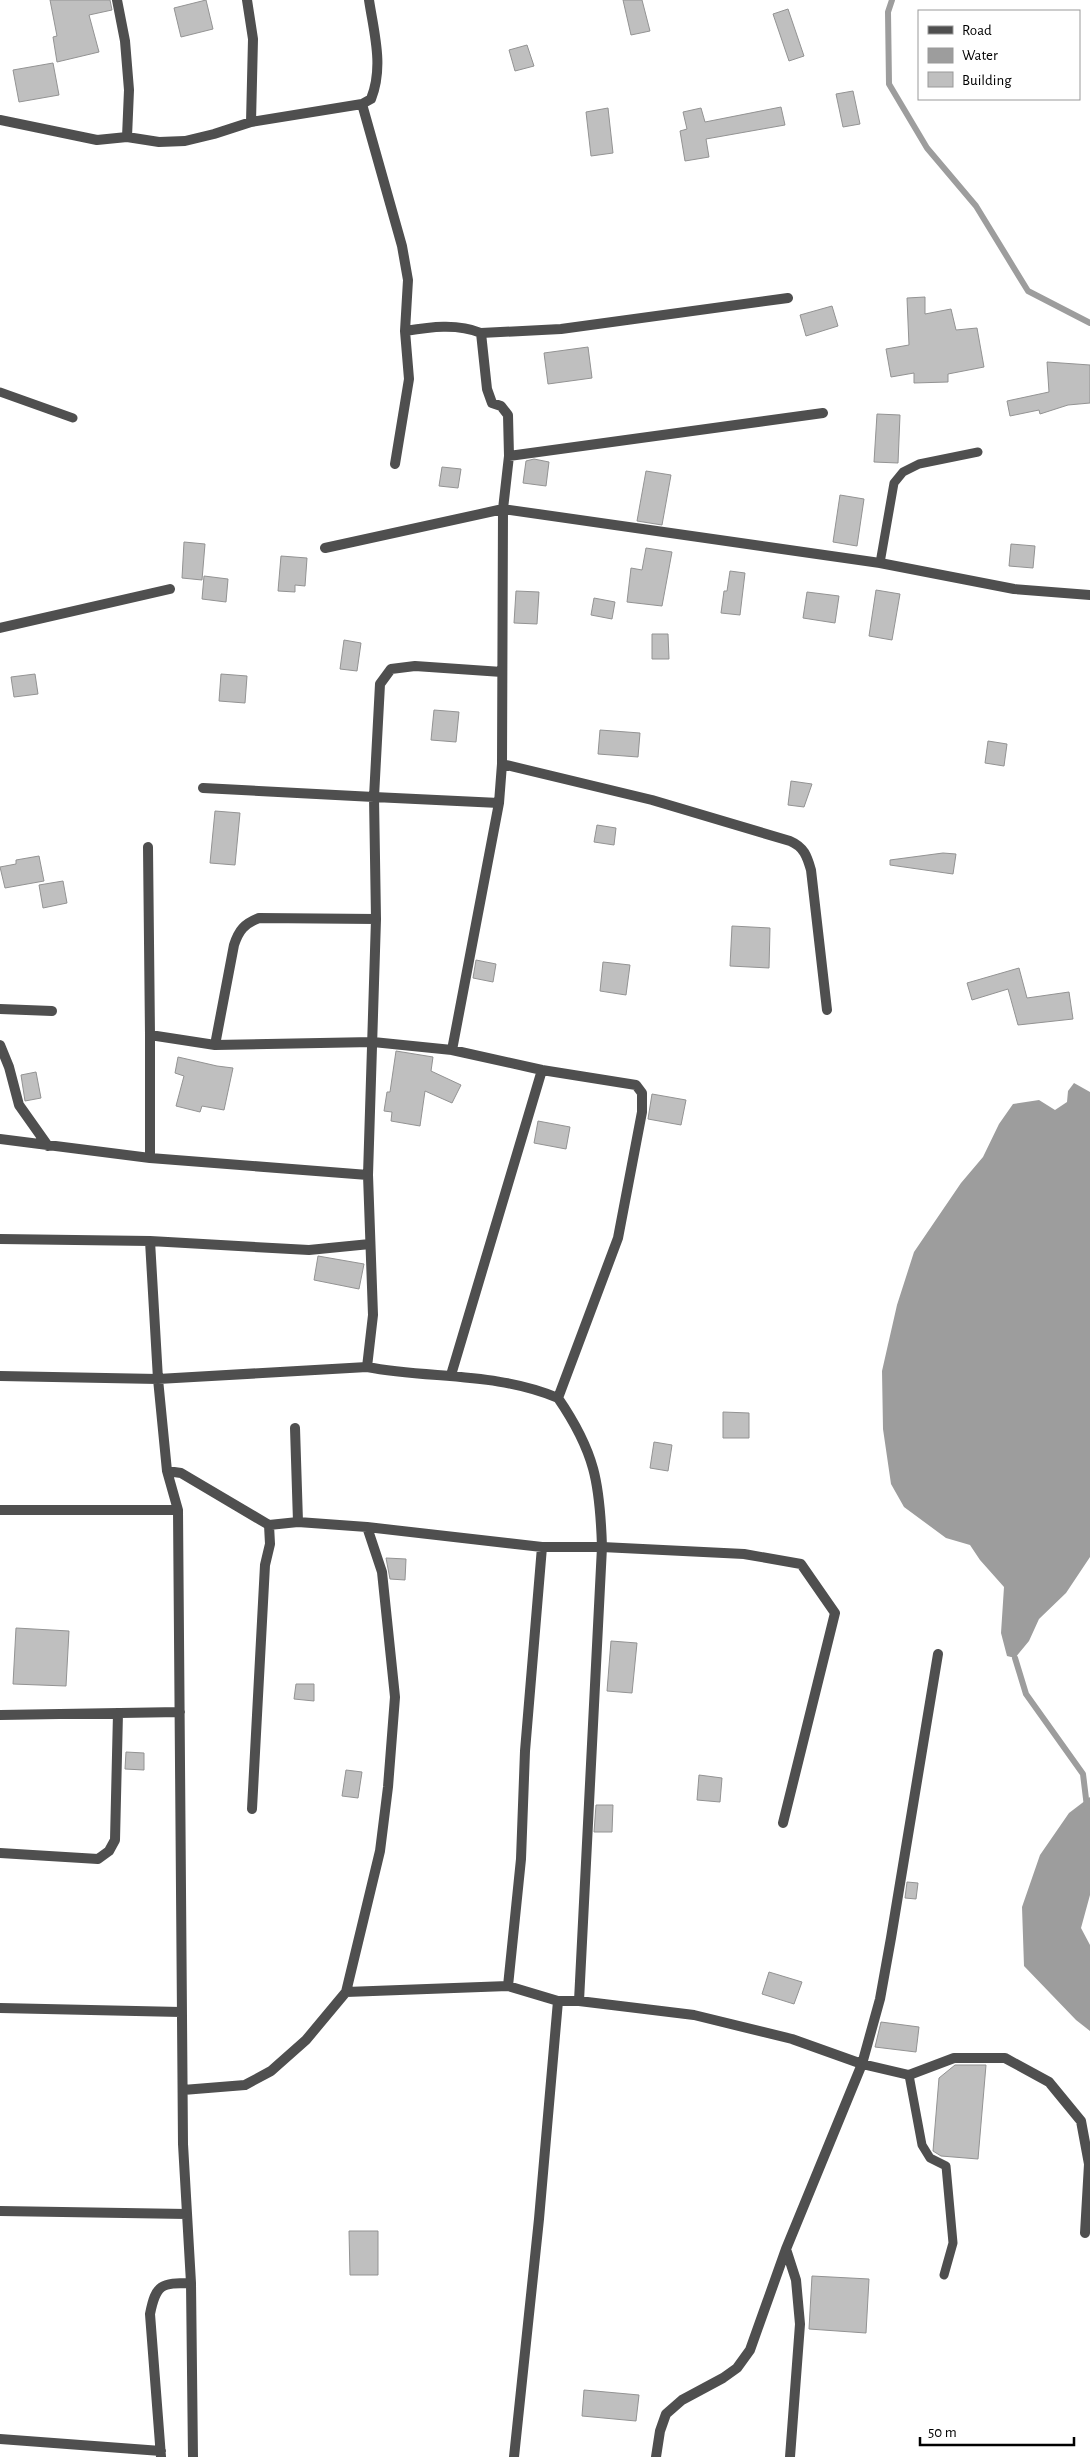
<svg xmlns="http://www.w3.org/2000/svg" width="1090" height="2457" viewBox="0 0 1090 2457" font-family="'Alegreya Sans',sans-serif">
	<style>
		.water { fill: #9d9d9d }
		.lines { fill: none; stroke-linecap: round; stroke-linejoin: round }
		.stream { stroke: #9d9d9d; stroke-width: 6 }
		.building { fill: #bfbfbf; stroke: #939393 }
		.lane { stroke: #4f4f4f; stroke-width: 9 }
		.street { stroke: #4f4f4f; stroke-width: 10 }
	</style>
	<rect width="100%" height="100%" fill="#fff"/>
	<path class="water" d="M1074,1083L1090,1092V1557L1066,1593L1039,1619L1029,1641L1015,1658L1007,1656L1001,1633L1004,1587L980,1560L970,1545L946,1538L904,1507L891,1484L883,1429L882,1371L897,1305L914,1252L961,1183L983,1157L999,1124L1013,1104L1039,1100L1055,1110L1067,1102L1068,1091Z
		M1090,1797V1895L1081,1928L1090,1945V2031L1076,2020L1024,1966L1022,1907L1040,1855L1069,1813Z"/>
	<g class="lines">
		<path class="stream" d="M892,0L888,12L889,84L927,148L976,206L1028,291L1090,323
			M1015,1658L1026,1694L1083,1774L1087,1807"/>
	</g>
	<path class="building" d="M50,0H110L112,10L89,15L99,52L57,62L53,37L57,36Z
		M206,0L213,29L181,37L174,8Z
		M623,0H642L650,31L631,35Z
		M788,9L804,56L789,61L773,14Z
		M527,45L534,66L515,71L509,50Z
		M53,63L59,95L19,102L13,70Z
		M853,91L860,124L843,127L836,94Z
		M781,107L785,125L706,139L709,157L685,161L680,131L687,129L683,112L701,108L705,122Z
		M608,108L613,153L591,156L586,112Z
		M925,297V314L951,309L956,330L977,328L984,367L948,374V382L914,383V373L891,377L886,349L909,345L907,298Z
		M832,306L838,326L806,336L800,315Z
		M588,347L592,378L548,384L544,353Z
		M1047,362L1090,365V403L1068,405L1040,414L1039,410L1010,416L1007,401L1049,392Z
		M877,414L900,415L898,463L874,462Z
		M534,459L549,462L546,486L523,483L526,461Z
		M442,467L461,469L458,488L439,486Z
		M646,471L671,475L662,525L637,521Z
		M840,495L864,499L857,546L833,542Z
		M184,542L205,544L202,580L182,578Z
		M1011,544L1035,546L1033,568L1009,566Z
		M646,548L672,552L662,606L627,602L631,568L642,570Z
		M281,556L307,558L305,586L295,585V592L278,591Z
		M730,571L745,573L740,615L721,613L724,591H727Z
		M204,576L228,579L226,602L202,599Z
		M876,590L900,594L892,640L869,636Z
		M516,591L539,592L537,624L514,623Z
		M807,592L839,596L835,623L803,618Z
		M594,598L615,602L612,619L591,615Z
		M652,634H668L669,659H652Z
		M344,640L361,643L357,671L340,669Z
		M35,674L38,694L14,697L11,677Z
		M221,674L247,676L245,703L219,701Z
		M434,710L459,712L456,742L431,740Z
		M600,730L640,733L638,757L598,754Z
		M988,741L1007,744L1004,766L985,763Z
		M791,781L812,784L804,807L788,805Z
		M215,811L240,813L235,865L210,863Z
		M597,825L616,828L614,845L594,842Z
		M943,853L956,854L953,874L890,865V860Z
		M39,856L44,881L5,888L0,867L16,864V860Z
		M63,881L67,903L43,908L39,885Z
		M732,926L770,928L769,968L730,966Z
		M476,960L496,964L493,982L473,978Z
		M603,962L630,965L626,995L600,991Z
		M1019,968L1027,998L1069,992L1073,1019L1018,1025L1008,989L972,1000L967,983Z
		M396,1051L433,1057L431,1071L461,1085L452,1103L425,1091L420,1126L391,1121L392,1112L384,1111L387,1092H390Z
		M178,1057L217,1066L233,1068L224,1110L202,1106L200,1112L176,1106L184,1076L175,1073Z
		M36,1072L41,1098L25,1101L21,1075Z
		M652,1094L686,1100L681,1125L648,1119Z
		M538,1121L570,1127L566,1149L534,1143Z
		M318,1256L364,1264L359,1289L314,1280Z
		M723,1412L749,1413V1438H723Z
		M654,1442L672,1445L668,1471L650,1468Z
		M386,1558L406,1559L405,1580L390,1579Z
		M16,1628L69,1631L66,1686L13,1684Z
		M611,1641L637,1643L632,1693L607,1691Z
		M296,1684H314V1701L294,1699Z
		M126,1752L144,1753V1770L125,1769Z
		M346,1770L362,1772L358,1798L342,1796Z
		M699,1775L722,1778L720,1802L697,1800Z
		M596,1805H613L612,1832H594Z
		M907,1882L918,1883L916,1899L905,1898Z
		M769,1972L802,1982L794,2004L762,1994Z
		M881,2022L919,2027L916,2052L875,2047Z
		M955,2065H986L978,2159L941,2156L933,2151L939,2078Z
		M349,2231H378V2275H350Z
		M812,2276L869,2279L866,2333L809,2329Z
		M584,2390L639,2395L636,2421L582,2416Z"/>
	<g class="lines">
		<path class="lane" d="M0,392L73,418
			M880,563L894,483L903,472L919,464L978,452
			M909,2075L922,2145L930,2158L946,2166L953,2243L944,2275"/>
		<path class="street" d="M117,0L125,41L129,90L127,137
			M247,0L253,39L251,122
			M362,104L371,99C384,67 374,33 369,0
			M0,120L97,140L127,137L159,142L185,141L214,134L251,122L362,104L402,246L408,280L405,331C430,327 457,323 481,333L487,389L492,403L501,406L508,415L509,456L503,509L502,764L499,803L452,1050L373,1042L215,1045L150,1035V1158
			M481,333L561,329L788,298
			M509,456L823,413
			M395,464L409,379L405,331
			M325,548L503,509L880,563L1014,589L1090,595
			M0,628L170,589
			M502,764L652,800L790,841C804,847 807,856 811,870L827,1010
			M203,788L374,797L380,684L391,669L415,666L502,672
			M148,847L150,1035
			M0,1009L52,1011
			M0,1045L9,1067L19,1105L48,1146
			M215,1045L234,945C239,930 244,924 259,918L376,919L374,797L499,803
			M452,1050L542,1070L636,1085L642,1093V1112L618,1238L558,1398C595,1452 600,1483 602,1547L579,2001
			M0,1139L150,1158L368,1175
			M0,1239L150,1241L309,1250L370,1244
			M150,1241L158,1379L167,1471
			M367,1367C430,1379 497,1372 558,1398
			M451,1375L542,1070
			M0,1376L158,1379L367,1367L373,1315L368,1175L376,919
			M295,1428L298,1522
			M0,1510H178L183,2144L191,2283C161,2283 156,2284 150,2314L161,2457
			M178,1510L167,1471L181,1473L269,1525L298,1522L367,1527L542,1547H602L744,1554L801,1564L835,1613L783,1823
			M0,1715L180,1712
			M252,1809L265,1565L270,1544L269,1525
			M0,1853L98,1859L109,1851L115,1840L118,1713
			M508,1986L521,1859L525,1751L542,1547
			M346,1992L508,1986L558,2001L539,2219L514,2457
			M558,2001H579L694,2015L792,2039L862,2064L909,2075L954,2058H1005L1049,2082L1081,2121L1089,2164L1085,2233
			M0,2008L181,2012
			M183,2090L245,2085L271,2071L306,2040L346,1992L380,1851L388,1787L395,1697L382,1572L367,1527
			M0,2211L187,2214
			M786,2249L796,2280L800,2324L790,2457
			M191,2283L193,2457
			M0,2439L161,2451
			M656,2457L660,2431L666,2414L682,2400L723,2378L737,2368L750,2350L786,2249L862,2064L880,1999L891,1938L938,1654"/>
	</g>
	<rect x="918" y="10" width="162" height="90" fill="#ffffff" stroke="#999999"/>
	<rect x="928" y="26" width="25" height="8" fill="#4f4f4f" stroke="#999999"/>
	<text x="962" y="35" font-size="15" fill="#000000">Road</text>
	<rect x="928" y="48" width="25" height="15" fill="#9d9d9d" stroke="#999999"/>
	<text x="962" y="60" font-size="15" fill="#000000">Water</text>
	<rect x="928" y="72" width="25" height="15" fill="#bfbfbf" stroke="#999999"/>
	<text x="962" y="85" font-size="15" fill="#000000">Building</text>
	<path d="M920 2437v8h154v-8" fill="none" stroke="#000000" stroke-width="2.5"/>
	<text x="928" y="2437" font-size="15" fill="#000000" stroke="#ffffff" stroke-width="4" paint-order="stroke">50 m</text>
</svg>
